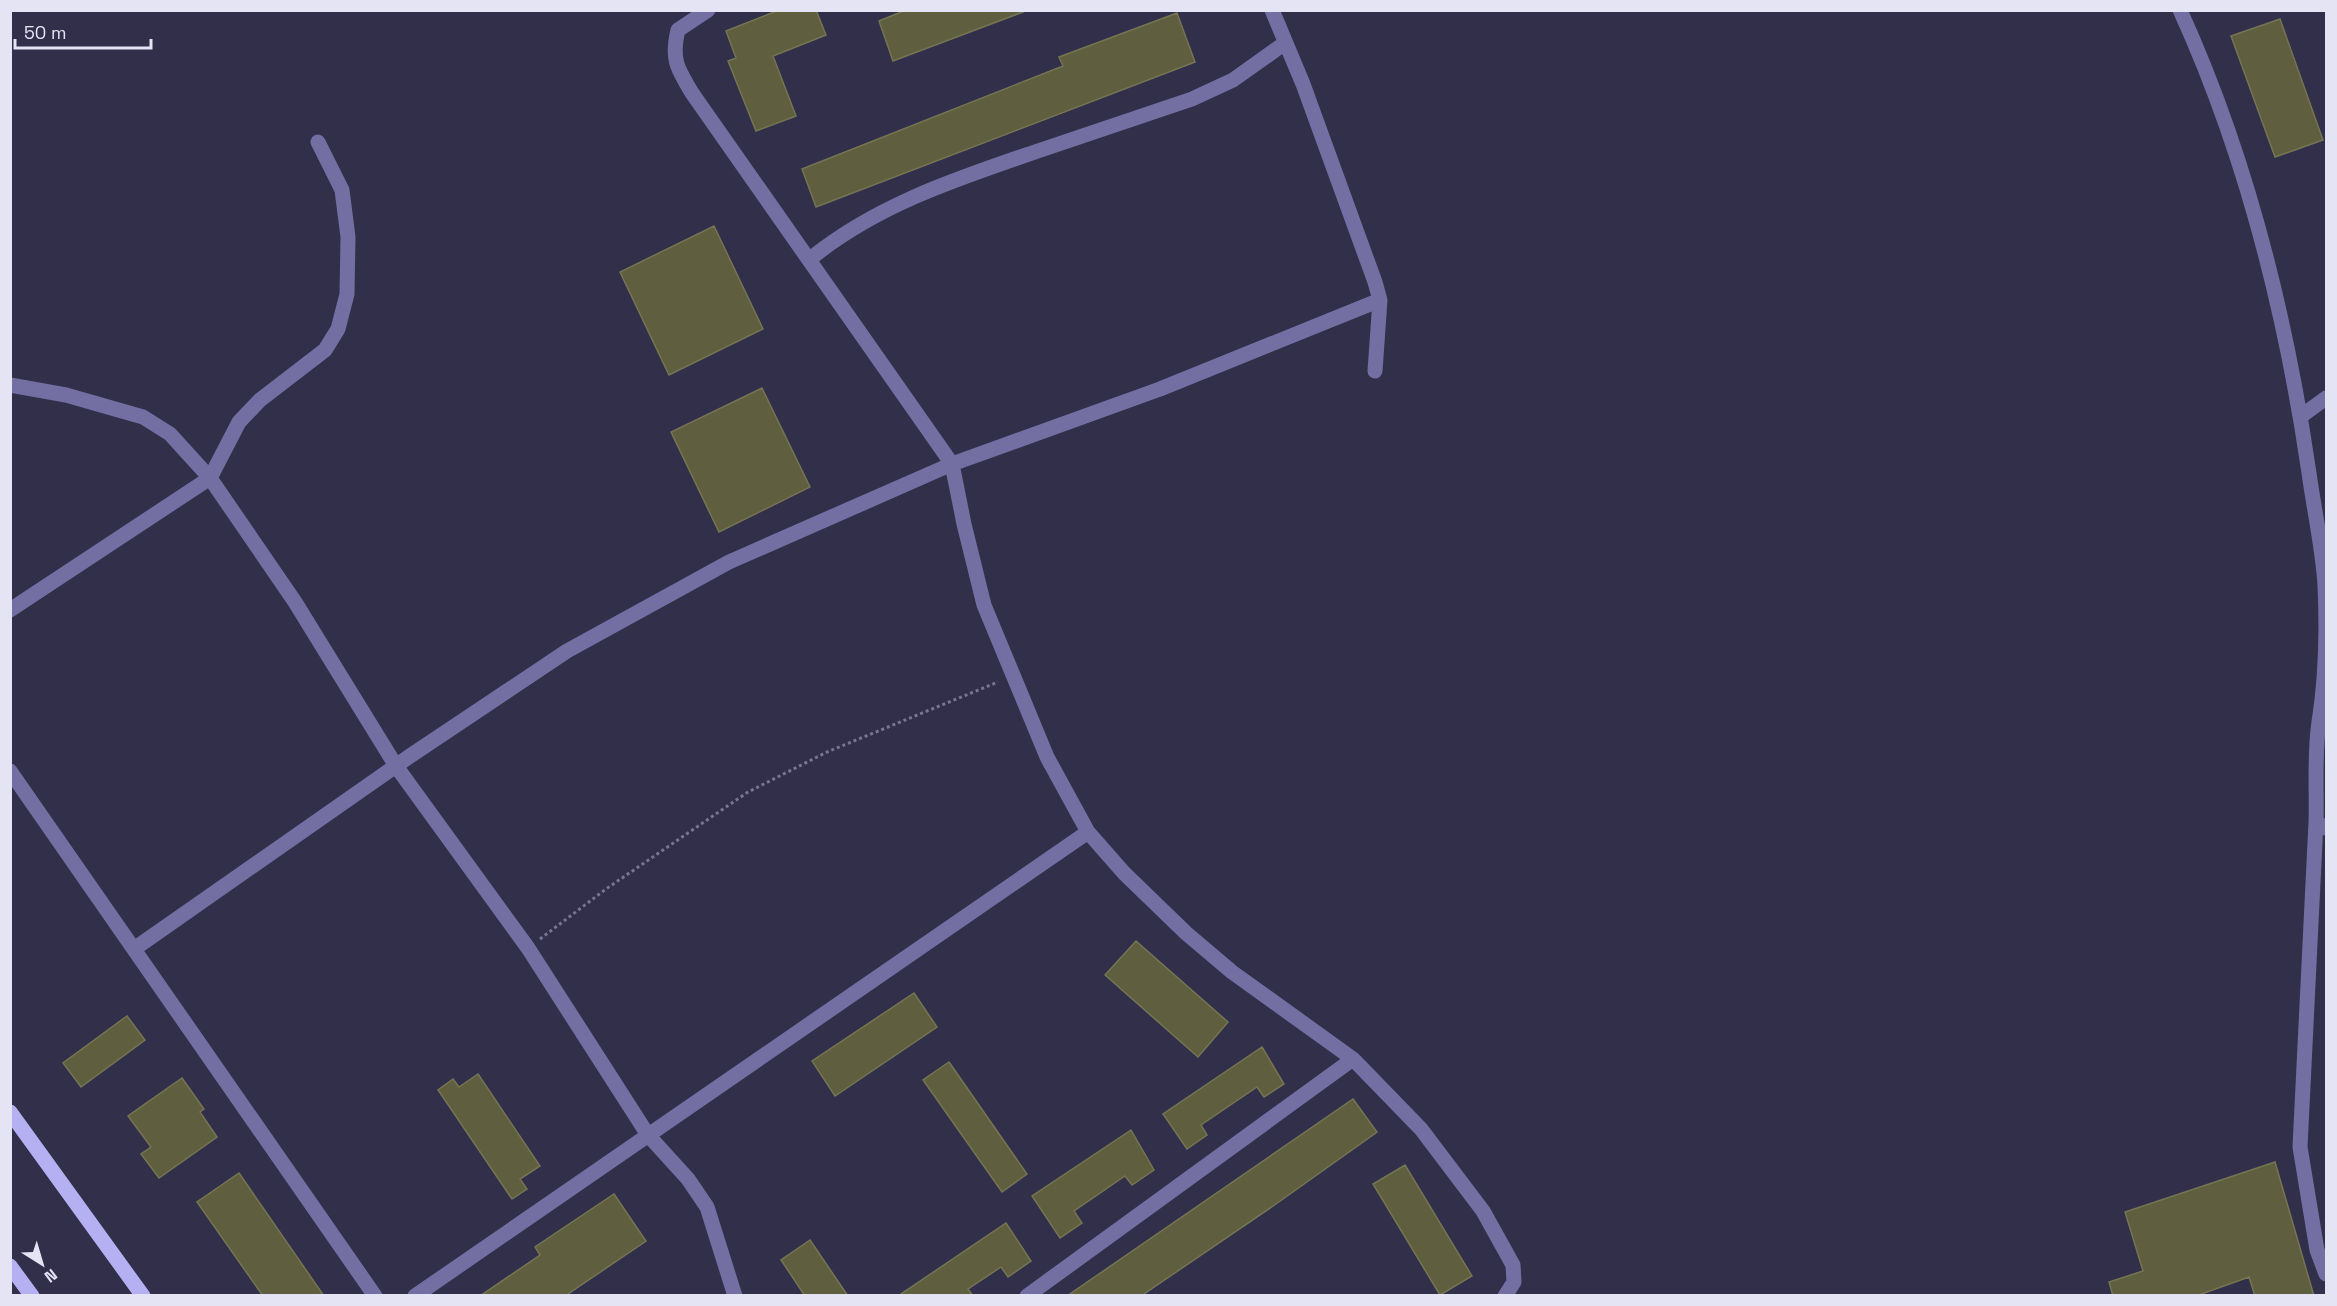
<svg xmlns="http://www.w3.org/2000/svg" width="2337" height="1306" viewBox="0 0 2337 1306" font-family="'Space Grotesk',sans-serif">
	<style>
		.building { fill: #5f5f3f; stroke: #757554; stroke-width: 1.5 }
		.lines { fill: none; stroke-linecap: round; stroke-linejoin: round }
		.path { stroke: #78778e; stroke-width: 3; stroke-dasharray: 3 3; stroke-linecap: butt }
		.minor { stroke: #736fa3; stroke-width: 15 }
		.major { stroke: #b4b0f1; stroke-width: 15 }
	</style>
	<rect width="100%" height="100%" fill="#312f4a"/>
	<path class="building" d="M779,10H816L826,35L773,56L796,116L756,131L728,61L736,58L726,31Z
		M906,10H1022L1023,12L893,61L879,21Z
		M1177,13L1195,62L816,207L802,169L1063,66L1059,57Z
		M2280,19L2323,140L2275,157L2231,36Z
		M714,226L763,329L669,375L620,272Z
		M762,388L810,487L719,532L671,432Z
		M1136,941L1228,1022L1198,1057L1105,975Z
		M914,993L937,1027L835,1096L812,1061Z
		M127,1016L145,1040L81,1087L63,1063Z
		M1262,1047L1284,1084L1264,1097L1257,1087L1201,1125L1207,1135L1187,1149L1163,1114Z
		M949,1062L1027,1174L1002,1192L923,1080Z
		M478,1074L540,1166L520,1179L527,1189L512,1199L438,1090L453,1079L459,1087Z
		M182,1078L204,1109L200,1112L217,1137L159,1178L141,1154L151,1147L128,1116Z
		M1353,1099L1377,1132L1276,1204L1141,1296H1067Z
		M1131,1130L1154,1170L1132,1185L1125,1176L1074,1211L1082,1223L1060,1238L1032,1196Z
		M2275,1162L2314,1296H2255L2249,1277L2196,1296H2113L2109,1282L2143,1271L2125,1212Z
		M1405,1165L1472,1276L1440,1295L1373,1184Z
		M239,1173L324,1296H263L197,1202Z
		M614,1194L646,1241L565,1296H480L540,1255L535,1247Z
		M1006,1223L1031,1261L1008,1277L1001,1267L968,1289L973,1296H898Z
		M810,1240L848,1296H805L781,1260Z"/>
	<g class="lines">
		<path class="path" d="M540,939L606,889L748,792L827,752L998,682"/>
		<path class="minor" d="M708,10L678,30C671,59 677,68 692,93L952,464L964,524L984,605L1047,757L1088,832L1124,873L1186,933L1232,972L1353,1059L1421,1129L1483,1211L1513,1265L1514,1282L1505,1296
			M1272,10L1303,84L1375,282L1380,300L1375,371
			M2180,10C2247,157 2286,315 2309,473C2314,510 2323,549 2325,586C2327,631 2326,678 2319,722C2314,754 2317,789 2316,822L2326,828
			M810,259C875,206 953,180 1032,153C1085,135 1139,117 1192,99L1233,80L1285,43
			M10,385L66,395L143,417L170,434L210,478L295,602L396,766L528,948L648,1135L688,1179L707,1207L735,1296
			M2300,417L2326,398
			M10,610L210,478L239,422L260,400L325,350L338,329L347,294L348,237L342,190L318,142
			M10,771L375,1296
			M2316,822L2300,1147L2317,1250L2326,1274
			M134,949L410,756L567,651L729,562L952,464L1160,389L1380,300
			M415,1296L1088,832
			M1027,1296L1353,1059"/>
		<path class="major" d="M10,1112L143,1296
			M10,1266L32,1296"/>
	</g>
	<rect width="2337" height="1306" fill="none" stroke="#e4e4f5" stroke-width="24"/>
	<g transform="translate(42 1264) rotate(143)" stroke="#312f4a" stroke-width="4.5" paint-order="stroke">
	<path d="M0-4.5L10 22L0 15L-10 22Z" fill="#e4e4f5"/>
	<text y="-9" font-size="16" font-weight="bold" text-anchor="middle" fill="#e4e4f5">N</text>
	</g>
	<path d="M15 39v9h136v-9" fill="none" stroke="#e4e4f5" stroke-width="3"/>
	<text x="24" y="39" font-size="18" fill="#e4e4f5" stroke="#312f4a" stroke-width="4.5" paint-order="stroke">50 m</text>
</svg>
